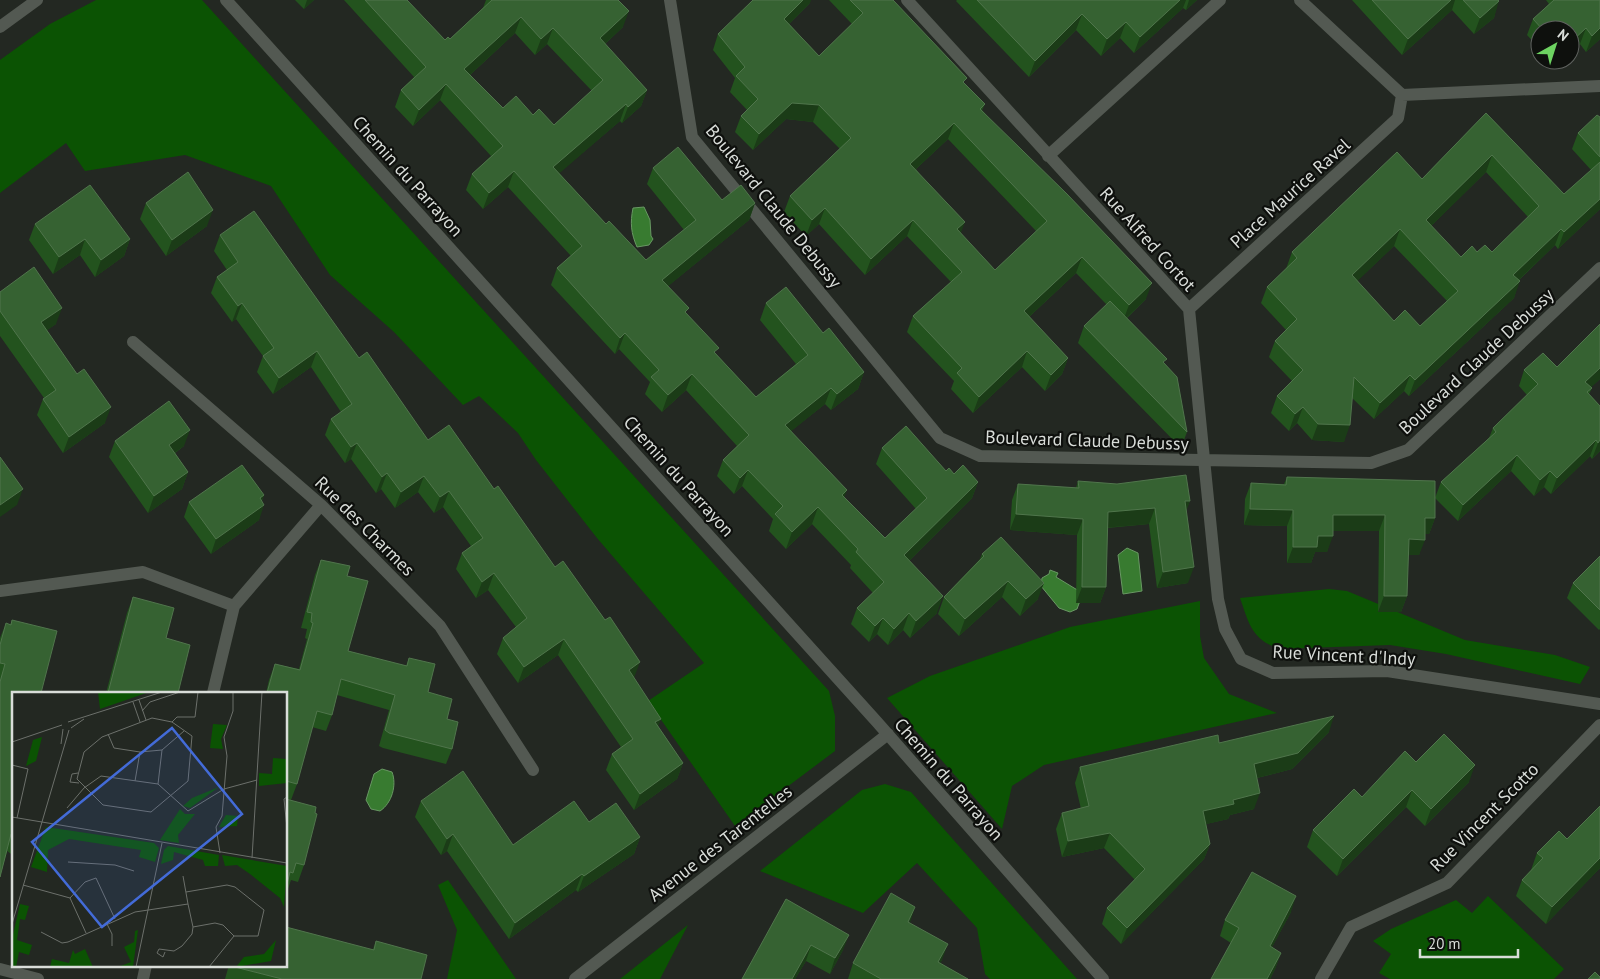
<svg xmlns="http://www.w3.org/2000/svg" width="1600" height="979" viewBox="0 0 1600 979" font-family="'PT Sans',sans-serif">
	<style>
		.green { fill: #0b5303 }
		.water { fill: #387b30; stroke: #689863 }
		.lines { fill: none; stroke-linecap: round; stroke-linejoin: round }
		.minor { stroke: #535952; stroke-width: 12 }
		.wall { fill: #23531e; fill-rule: evenodd }
		.shaded-wall { fill: #1b3c17 }
		.building { fill: #366232; stroke: #50754c; fill-rule: evenodd }
		.labels { text-anchor: middle; dominant-baseline: central; stroke-width: 4.5; stroke-linejoin: round; paint-order: stroke }
		.street-label { font-size: 18px; fill: #d9ddd9; stroke: #0e100d }
		.inset-road { fill: none; stroke: #6c706b; stroke-width: 1 }
		.view { fill: #436bd8; fill-opacity: 0.15; stroke: #436bd8; stroke-width: 2.5 }
		.inset-edge { fill: none; stroke: #d9ddd9; stroke-width: 2.5 }
	</style>
	<rect width="100%" height="100%" fill="#232822"/>
	<path class="green" d="M96,0H202L829,691L835,716V751L735,826L648,701L704,663L597,538L536,460L518,433L479,396L463,405L394,332L330,275L271,186L185,155L85,171L66,143L0,193V60L50,24Z
		M1329,589L1347,591L1465,640L1555,655L1590,667L1580,684L1446,654L1390,645L1280,649C1252,640 1249,624 1240,598Z
		M1200,601V636L1204,658L1229,694L1277,713L1044,765L1012,786L1002,829L887,698L930,676L1070,627Z
		M885,784L911,792L1077,979H990L985,974L977,928L917,863L863,913L760,871L862,790Z
		M448,880L516,979H447L457,930L438,885Z
		M1488,896L1564,969L1554,979H1390L1379,973L1391,954L1373,941L1391,929L1456,900L1472,913Z
		M688,925L660,979H620Z"/>
	<path class="water" d="M644,207L650,220L651,236L653,239L649,245L637,247C631,233 630,223 633,208Z
		M1127,548L1138,553L1142,591L1123,594L1118,555Z
		M1050,570L1058,573L1056,577L1079,591L1081,598L1077,609L1070,612L1059,608L1041,586L1042,578L1049,574Z
		M382,769L392,772C397,785 392,803 380,811L371,809L366,800L374,774Z"/>
	<g class="lines">
		<path class="minor" d="M226,0L877,722L1103,979
			M670,0L692,137L940,438L980,456L1371,463L1408,450L1600,268
			M907,0L1189,309L1218,599L1225,629L1241,659L1273,673L1387,671L1600,704
			M1300,0L1402,95L1600,86
			M0,27L37,0
			M1048,156L1220,0
			M1189,309L1398,118L1402,95
			M133,342L321,505L440,626L533,770
			M0,591L143,572L234,606L213,693
			M234,606L321,505
			M0,969L38,979
			M143,979L146,965
			M575,979L888,734
			M1321,979L1351,927L1447,883L1600,725"/>
	</g>
	<path class="wall" d="M295,0H314L304,9Z
		M344,0H407L445,40L450,39L483,8L486,0H618L623,27L605,44L647,90L641,106L622,123L620,121L559,173L606,224L646,260L684,230L647,184L653,168L722,200L755,203L749,220L668,286L687,314L716,354L756,397L796,364L760,320L766,303L823,333L864,372L858,389L831,410L825,404L791,431L844,498L885,538L916,509L876,464L882,448L978,482L972,498L909,561L937,613L910,638L903,630L888,645L877,634L869,642L851,624L857,608L873,593L850,568L851,565L812,524L786,549L769,531L773,519L742,486L734,494L717,476L723,460L737,446L686,390L662,412L645,394L650,382L619,349L615,354L551,285L557,268L571,256L508,187L483,209L466,190L472,174L491,156L440,100L413,126L395,107L401,90L414,77ZM515,33L535,55L547,44L592,91L554,125L533,115L503,108L470,75Z
		M829,0H893L965,84L985,104L982,110L1146,299L1127,318L1165,364L1187,432L1181,448L1078,343L1084,326L1107,305L1076,273L1029,317L1068,358L1062,374L1045,391L1022,367L973,413L951,389L954,381L907,332L913,316L951,282L907,236L865,275L819,224L806,236L784,212L790,196L840,149L813,122L786,119L753,150L735,132L741,116L747,110L730,92L735,78L713,50L718,34L810,3L789,24L819,56L852,24ZM948,139L1036,231L995,270L961,234L916,169Z
		M957,0H1197L1186,10L1183,8L1134,53L1120,38L1101,56L1076,30L1029,77L956,1Z
		M1352,0H1498L1494,18L1474,34L1452,10L1402,55Z
		M1546,0H1600V39L1586,52L1580,44L1570,54V30H1540V49L1527,35L1533,19L1549,4Z
		M1486,113L1564,194L1591,170L1572,149L1578,133L1600,117V209L1558,249L1555,245L1519,280L1514,298L1409,396L1404,391L1374,419L1352,398L1344,442L1312,440L1297,423L1289,431L1271,413L1277,396L1292,381L1269,357L1275,341L1286,330L1261,303L1267,287L1286,269L1292,252L1422,179ZM1486,172L1528,217L1492,252H1477L1461,257L1431,226ZM1394,246L1447,301L1420,326L1394,321L1357,281Z
		M146,203L207,226L166,256L140,219Z
		M35,224L130,239L124,256L95,277L80,255L53,274L29,240Z
		M220,235L359,358L428,440L494,489L555,567L634,678L658,726L683,763L677,779L634,810L606,770L612,754L621,747L558,655L518,683L497,654L503,638L516,627L488,590L476,598L456,569L462,553L471,546L443,507L434,513L418,492L395,508L381,489L376,493L351,459L345,463L325,435L331,419L341,412L311,367L273,394L257,372L263,356L236,319L232,322L211,293L217,277L227,270L214,251Z
		M0,292L56,324L47,330L105,423L63,453L37,415L43,399L44,398L0,336Z
		M1600,324V379L1591,387L1592,388L1589,394L1600,406V451L1592,459L1590,456L1551,494L1544,487L1534,496L1511,471L1458,521L1435,498L1441,482L1489,438L1493,428L1527,395L1519,386L1524,370L1557,367Z
		M115,441L184,446L175,453L188,472L182,489L148,513L109,457Z
		M1287,477L1435,518L1429,534H1425L1419,555H1408L1407,596L1401,612H1378L1379,531H1333L1327,552H1315L1311,563H1287V526L1244,525L1245,499L1251,483L1284,484Z
		M1078,481L1190,501L1186,510L1188,583L1157,588L1149,524L1107,528L1106,587L1100,603H1076L1077,535L1010,530L1012,500L1018,484L1076,488Z
		M264,495L262,501L259,520L211,554L184,517L189,502Z
		M982,554L1038,599L1020,616L1002,597L959,636L938,614L944,597L980,559Z
		M1600,556V629L1599,630L1567,598L1573,583Z
		M321,560L347,576L348,651L406,666L409,658L428,692L447,719L452,749L446,764L383,748L379,746L389,710L337,695L332,715L326,731L312,727L297,784L291,800L286,798V693H266L269,680L275,664L299,669L307,639L305,638L307,629L301,628L315,575Z
		M133,597L166,638L178,693H106L127,613Z
		M12,620L14,693V856L7,851L0,877V638L6,623L10,625Z
		M1329,732L1292,769L1257,778L1254,809L1230,815L1228,819L1206,824L1210,844L1204,859L1121,944L1102,924L1107,908L1135,880L1104,848L1062,857L1056,829L1062,813L1081,809L1075,783L1080,767L1219,743Z
		M1416,762L1469,782L1425,826L1406,807L1337,876L1307,847L1313,830L1362,797Z
		M286,799L304,865L298,882L291,880L288,889H286Z
		M421,801L513,845L589,822L640,837L634,854L578,892L576,890L509,939L447,851L441,855L415,817Z
		M1600,806V868L1546,924L1516,896L1522,880L1531,870L1537,853L1567,839Z
		M786,899L843,950L830,974L806,961L795,979H742Z
		M1291,912L1272,947L1281,953L1275,969L1270,979H1211L1231,943L1220,936L1225,920Z
		M910,923L942,960L940,963L968,979H848L853,963Z
		M376,941L421,979H225L229,965H286L373,949Z"/>
	<path class="shaded-wall" d="M307,0H314L304,9Z
		M803,0H811L810,3L778,35L784,19Z
		M1180,0H1186L1183,8L1134,53L1140,37Z
		M1189,0H1197L1186,10Z
		M1451,0H1455L1452,10L1402,55L1408,39Z
		M1499,1L1494,18L1474,34L1480,18Z
		M629,11L623,27L594,54L600,38Z
		M1082,14L1076,30L1029,77L1035,61Z
		M521,17L515,33L459,85L464,69Z
		M1126,22L1120,38L1101,56L1107,39Z
		M553,28L547,44L535,55L541,39Z
		M1586,28L1580,44L1570,54V43Z
		M1600,28V39L1586,52L1592,36Z
		M446,84L440,100L413,126L419,110Z
		M647,90L641,106L622,123L628,107Z
		M792,103L819,105L813,122L786,119L753,150L759,134Z
		M626,104L620,121L547,184L553,167Z
		M954,123L948,139L904,180L910,164Z
		M1492,155L1486,172L1420,237L1426,220Z
		M514,171L508,187L483,209L489,193Z
		M1600,199V209L1558,249L1564,232Z
		M755,203L749,220L656,296L662,280Z
		M825,208L819,224L806,236L812,220Z
		M213,210L207,226L166,256L172,240Z
		M913,220L907,236L865,275L871,259Z
		M965,222L959,238L957,229Z
		M1400,229L1394,246L1346,292L1352,275Z
		M1561,229L1555,245L1507,291L1513,275Z
		M85,239L80,255L53,274L59,257Z
		M130,239L124,256L95,277L101,260Z
		M1082,257L1076,273L1018,327L1024,311Z
		M1520,281L1514,298L1409,396L1415,380Z
		M1152,283L1146,299L1123,321L1129,305Z
		M242,303L236,319L232,322L238,306Z
		M62,308L56,324L35,339L41,322Z
		M625,333L619,349L615,354L620,338Z
		M317,351L311,367L273,394L279,378Z
		M1027,351L1022,367L973,413L979,397Z
		M1068,358L1062,374L1045,391L1051,375Z
		M1600,368V379L1580,398L1585,382Z
		M864,372L858,389L831,410L837,394Z
		M692,374L686,390L662,412L668,395Z
		M1410,375L1404,391L1374,419L1380,403Z
		M831,388L825,404L779,441L785,425Z
		M111,407L105,423L63,453L69,437Z
		M1303,407L1297,423L1289,431L1295,414Z
		M1318,424L1350,425L1344,442L1312,440Z
		M190,430L184,446L163,461L169,445Z
		M1596,440L1590,456L1551,494L1557,478Z
		M1600,440V451L1592,459L1598,443Z
		M357,443L351,459L345,463L351,447Z
		M1517,455L1511,471L1458,521L1463,505Z
		M748,470L742,486L734,494L740,478Z
		M1550,471L1544,487L1534,496L1540,480Z
		M188,472L182,489L148,513L154,496Z
		M387,473L381,489L376,493L382,477Z
		M424,476L418,492L395,508L401,492Z
		M978,482L972,498L898,572L904,555Z
		M23,489L17,505L0,517V505Z
		M847,490L841,506L842,495Z
		M449,491L443,507L434,513L440,497Z
		M264,495L259,509L264,505L259,520L211,554L216,539Z
		M1185,501H1190L1184,517Z
		M818,507L812,524L786,549L792,532Z
		M1155,508L1149,524L1102,528L1108,512Z
		M1250,509L1293,510L1287,526L1244,525Z
		M1016,514L1083,519L1077,535L1010,530Z
		M1333,515H1385L1379,531H1328Z
		M1425,518H1435L1429,534H1419Z
		M1318,536H1333L1327,552H1315L1311,563H1287L1293,547Z
		M1409,539L1425,540L1419,555H1403Z
		M1194,567L1188,583L1157,588L1163,572Z
		M494,573L488,590L476,598L482,582Z
		M1008,581L1002,597L959,636L965,619Z
		M1044,583L1038,599L1020,616L1026,599Z
		M1082,587H1106L1100,603H1076Z
		M943,596L937,613L910,638L916,621Z
		M1384,596H1407L1401,612H1378Z
		M909,613L903,630L888,645L894,629Z
		M883,618L877,634L869,642L875,626Z
		M564,639L558,655L518,683L524,667Z
		M640,662L634,678L629,670Z
		M1334,716L1329,732L1292,769L1249,780L1254,764Z
		M661,719L655,735V722Z
		M683,763L677,779L634,810L640,794Z
		M1475,765L1469,782L1425,826L1431,809Z
		M1412,790L1406,807L1337,876L1343,859Z
		M1260,793L1254,809L1230,815L1228,819L1198,826L1203,811L1233,800Z
		M1110,833L1104,848L1062,857L1068,841Z
		M453,834L447,851L441,855L447,839Z
		M640,837L634,854L578,892L584,876Z
		M1210,844L1204,859L1121,944L1127,928Z
		M1600,858V868L1546,924L1552,907Z
		M582,874L576,890L509,939L515,923Z
		M1296,896L1291,912L1264,962L1270,946Z
		M915,907L910,923L908,922Z
		M849,935L843,950L830,974L835,958Z
		M948,944L942,960L932,978L938,962Z
		M811,945L806,961L795,979H792Z
		M1281,953L1275,969L1270,979H1267Z"/>
	<path class="building" d="M365,0H407L445,40L448,37L450,39L492,0H618L629,11L600,38L647,90L628,107L626,104L553,167L606,224L609,221L646,260L696,220L653,168L678,147L722,200L741,185L755,203L662,280L689,308L685,312L719,348L714,352L756,397L808,355L766,303L786,287L823,333L829,328L864,372L837,394L831,388L785,425L847,490L842,495L885,538L927,498L882,448L906,426L946,471L949,468L954,474L963,465L978,482L904,555L943,596L916,621L909,613L894,629L883,618L875,626L857,608L884,582L856,552L858,549L818,507L792,532L775,514L783,506L748,470L740,478L723,460L749,435L692,374L668,395L651,377L659,370L625,333L620,338L557,268L582,246L514,171L489,193L472,174L503,146L446,84L419,110L401,90L426,67ZM521,17L541,39L553,28L603,80L554,125L539,109L533,115L516,96L503,108L464,69Z
		M753,0H803L784,19L819,56L863,13L850,0H893L967,78L963,82L985,104L980,109L1067,194L1152,283L1129,305L1082,257L1024,311L1068,358L1051,375L1027,351L979,397L957,373L962,368L913,316L962,272L913,220L871,259L825,208L812,220L790,196L851,138L819,105L792,103L759,134L741,116L758,99L736,76L745,67L718,34ZM954,123L1047,221L995,270L957,229L965,222L910,164Z
		M977,0H1180L1140,37L1126,22L1107,39L1082,14L1035,61Z
		M1372,0H1451L1408,39Z
		M1463,0H1498L1499,1L1480,18Z
		M1554,0H1600V28L1592,36L1586,28L1570,43V30H1543L1533,19Z
		M1486,113L1564,194L1600,162V199L1564,232L1561,229L1513,275L1520,281L1415,380L1410,375L1380,403L1354,377L1350,425L1318,424L1303,407L1295,414L1277,396L1303,370L1275,341L1297,319L1267,287L1297,258L1292,252L1397,152L1422,179ZM1492,155L1539,206L1492,252L1485,245L1477,252L1472,246L1461,257L1426,220ZM1400,229L1458,291L1420,326L1405,310L1394,321L1352,275Z
		M1597,115L1600,117V157L1578,133Z
		M188,172L213,210L172,240L146,203Z
		M90,185L130,239L101,260L85,239L59,257L35,224Z
		M254,211L359,358L367,352L428,440L449,425L494,489L498,486L555,567L563,561L605,620L610,617L640,662L629,670L661,719L655,722L683,763L640,794L612,754L633,739L564,639L524,667L503,638L527,618L494,573L482,582L462,553L483,538L449,491L440,497L424,476L401,492L387,473L382,477L357,443L351,447L331,419L352,404L317,351L279,378L263,356L274,348L242,303L238,306L217,277L238,262L220,235Z
		M34,267L62,308L41,322L77,374L84,369L111,407L69,437L43,399L56,390L0,311V292Z
		M1110,301L1167,359L1163,362L1177,377L1187,432L1084,326Z
		M1600,324V368L1585,382L1592,388L1587,392L1600,406V440L1598,443L1596,440L1557,478L1550,471L1540,480L1517,455L1463,505L1441,482L1496,432L1493,428L1538,384L1524,370L1543,353L1557,367Z
		M169,401L190,430L169,445L188,472L154,496L115,441Z
		M0,457L23,489L0,505Z
		M242,465L264,495L260,498L264,505L216,539L189,502Z
		M1186,475L1190,501H1185L1194,567L1163,572L1155,508L1108,512L1106,587H1082L1083,519L1016,514L1018,484L1079,488L1078,481L1117,484Z
		M1287,477L1435,481V518H1425V540L1409,539L1407,596H1384L1385,515H1333V536H1318L1317,547H1293V510L1250,509L1251,483L1286,485Z
		M1001,537L1044,583L1026,599L1008,581L965,619L944,597L984,556L982,554Z
		M1600,556V610L1573,583Z
		M321,560L350,566L347,576L368,581L348,651L407,666L409,658L435,664L428,692L452,699L447,719L458,722L452,749L389,733L385,730L395,695L341,679L332,715L317,711L297,784L286,781V693H267L275,664L300,670L313,623L311,622L312,613L307,612Z
		M133,597L174,608L166,638L190,645L178,693H108Z
		M12,620L57,631L41,693H14V836L11,834L0,877V682L5,664L0,663V645L6,623L11,625Z
		M1334,716L1298,753L1254,764L1260,793L1233,800L1234,804L1203,811L1210,844L1127,928L1107,908L1145,869L1110,833L1068,841L1062,813L1089,806L1080,767L1218,735L1219,743Z
		M1444,734L1475,765L1431,809L1412,790L1343,859L1313,830L1354,789L1362,797L1405,751L1416,762Z
		M463,771L513,845L574,801L589,822L616,803L640,837L584,876L582,874L515,923L453,834L447,839L421,801Z
		M286,799L316,807L315,813L317,814L304,865L296,863L293,873L290,872L286,888Z
		M1600,806V858L1552,907L1522,880L1543,858L1537,853L1559,831L1567,839Z
		M1252,872L1296,896L1270,946L1281,953L1267,979H1211L1239,928L1225,920Z
		M891,893L915,907L908,922L948,944L938,962L968,979H881L853,963Z
		M786,899L849,935L835,958L811,945L792,979H742Z
		M286,927L374,950L376,941L427,955L421,979H282L231,966L286,965Z
		M1595,972L1600,977V979H1588Z"/>
	<g class="labels">
		<g class="street-label">
			<text transform="translate(408 176) rotate(48)">Chemin du Parrayon</text>
			<text transform="translate(1290 193) rotate(-42)">Place Maurice Ravel</text>
			<text transform="translate(774 206) rotate(51)">Boulevard Claude Debussy</text>
			<text transform="translate(1148 239) rotate(48)">Rue Alfred Cortot</text>
			<text transform="translate(1476 361) rotate(-43)">Boulevard Claude Debussy</text>
			<text transform="translate(1087 440) rotate(2)">Boulevard Claude Debussy</text>
			<text transform="translate(679 476) rotate(48)">Chemin du Parrayon</text>
			<text transform="translate(365 526) rotate(45)">Rue des Charmes</text>
			<text transform="translate(1344 655) rotate(3)">Rue Vincent d'Indy</text>
			<text transform="translate(949 779) rotate(49)">Chemin du Parrayon</text>
			<text transform="translate(1484 817) rotate(-45)">Rue Vincent Scotto</text>
			<text transform="translate(720 843) rotate(-38)">Avenue des Tarentelles</text>
		</g>
	</g>
	<g transform="translate(12 692)">
		<rect width="275" height="275" fill="#232822"/>
		<path d="M86,0H137L88,17ZM201,32L215,33L209,47L211,57L198,56ZM30,45L24,69L14,74L21,48ZM261,66L275,67V91L247,94V81L260,82ZM207,95L178,116L171,114L180,106ZM168,117L173,122H183L166,143L167,151L148,148ZM214,123L226,124L225,134L207,135ZM34,135L142,151L147,156L143,170L127,165L129,158L57,147L36,158L35,180L19,175ZM156,154L207,163L206,174H193L191,168L162,160L161,168L149,172L152,158ZM210,163L275,174L272,215L268,206L238,182L225,173L213,174ZM8,212L17,214L13,228L8,227L5,248L20,253L17,263L7,260L4,275H0V247ZM126,238L121,275H106L119,270L112,255L122,250L123,239ZM264,248L259,269L224,275L232,265L252,262ZM73,257L81,275H38L40,267L57,271L61,258L63,262Z" fill="#0b5303"/>
		<path class="inset-road" d="M127,8L134,28M121,10L128,30M130,19L138,10L168,0M140,26L160,30L180,44L176,89L139,120L91,113L65,87L72,60L90,45ZM56,30L150,0M160,30L165,25H183L186,0M59,36L72,27M96,42L102,56L128,60L150,58L172,39M0,50L50,33M49,52L51,37M0,73L16,77L5,126M66,81L60,82L58,90L67,91M123,89L128,60M146,92L150,58M275,105L272,107L275,136M55,116L72,96L89,84L146,92L176,119L212,97L245,88M0,125L275,171M208,161L204,135L210,124L215,64L212,45L221,19V0M240,166L250,0M56,170L103,173L122,179M171,184L176,212M11,193L58,206L74,241M174,200L215,193L223,195L252,218L246,244H222L197,275M58,206L73,190L84,186L103,227M0,232L57,38M95,232L100,242V254M29,240L50,251L56,250L123,220L176,212L181,235L203,231L211,233L222,244M153,260L151,265L145,261L147,257L162,259L170,254L180,242L181,235M124,275L150,151"/>
		<path class="view" d="M160,36L230,122L90,235L20,150Z"/>
		<rect width="275" height="275" class="inset-edge"/>
	</g>
	<g transform="translate(1555 45) rotate(39)"><circle r="24" fill="#0e100d" stroke="#5f625f"/>
	<path d="M0-4L9 19L0 12L-9 19Z" fill="#6dd361"/>
	<text y="-8" font-size="14" font-weight="bold" text-anchor="middle" fill="#d9ddd9">N</text>
	</g>
	<path d="M1420 949v8h98v-8" fill="none" stroke="#d9ddd9" stroke-width="2.5"/>
	<text x="1428" y="949" font-size="15" fill="#d9ddd9" stroke="#0e100d" stroke-width="4" paint-order="stroke">20 m</text>
</svg>
